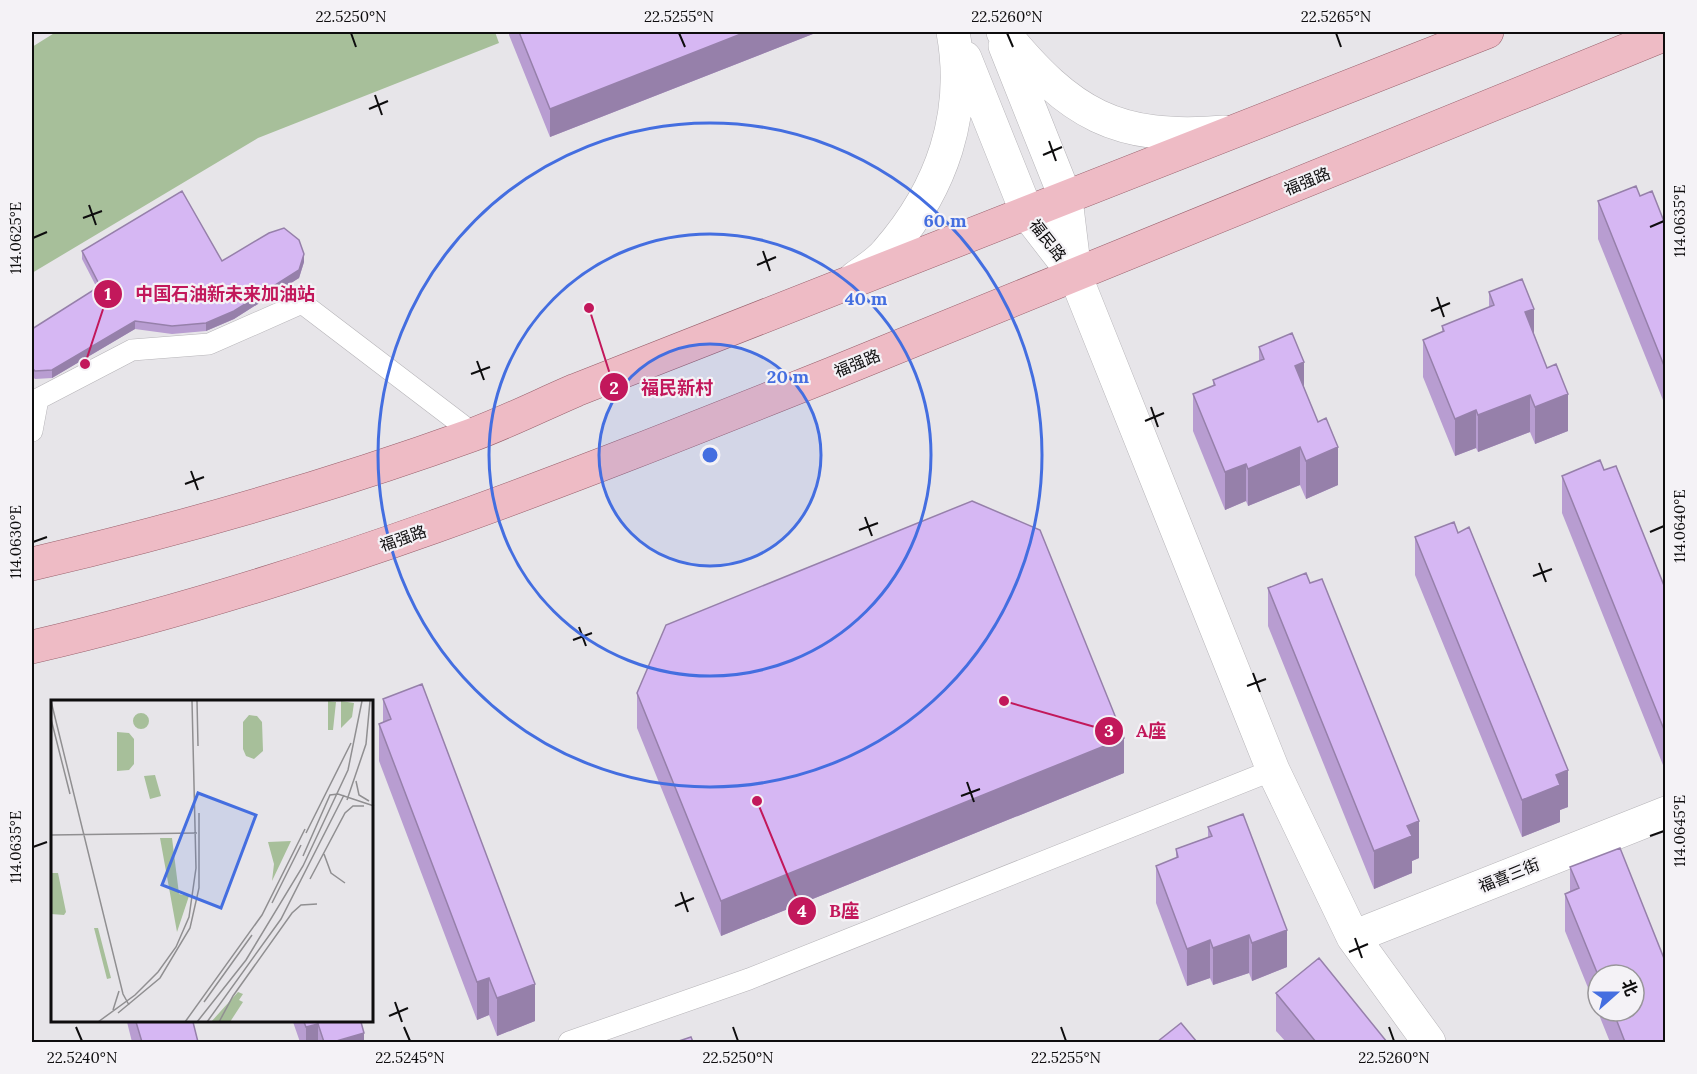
<svg xmlns="http://www.w3.org/2000/svg" width="1697" height="1074" viewBox="0 0 1697 1074" font-family="Lora,'Noto Sans SC',serif">
	<style>
		.green { fill: #a7bf9a }
		.lines { fill: none; stroke-linecap: round; stroke-linejoin: round }
		.lane-casing { stroke: #b6b4b8; stroke-width: 22 }
		.street-casing { stroke: #b6b4b8; stroke-width: 34 }
		.secondary-casing { stroke: #b6b4b8; stroke-width: 34 }
		.primary-casing { stroke: #98606c; stroke-width: 34 }
		.lane { stroke: #fff; stroke-width: 21 }
		.street { stroke: #fff; stroke-width: 33 }
		.secondary { stroke: #fff; stroke-width: 33 }
		.primary { stroke: #eebbc5; stroke-width: 33 }
		.wall { fill: #b89dd1; fill-rule: evenodd }
		.shaded-wall { fill: #9680aa }
		.building { fill: #d6b7f3; stroke: #9680aa; stroke-width: 1.5 }
		.ticks { fill: none; stroke: #0e0d0e; stroke-width: 2 }
		.ring { fill: none; stroke: #446ee0; stroke-width: 3 }
		.labels { text-anchor: middle; dominant-baseline: central; stroke-width: 4.5; stroke-linejoin: round; paint-order: stroke }
		.street-label { font-size: 16px; fill: #0e0d0e; stroke: #f4f2f6 }
		.inset-road { fill: none; stroke: #908f91; stroke-width: 1.5 }
		.view { fill: #446ee0; fill-opacity: 0.15; stroke: #446ee0; stroke-width: 3 }
		.inset-edge { fill: none; stroke: #0e0d0e; stroke-width: 3 }
		.centre { fill: #446ee0; stroke: #f4f2f6; stroke-width: 3 }
		.ring-label { font-size: 18px; text-anchor: middle; font-weight: bold; fill: #446ee0; stroke: #f4f2f6; stroke-width: 4.5; stroke-linejoin: round; paint-order: stroke }
		.leader { fill: none; stroke: #c2185b; stroke-width: 2 }
		.callout-dot { fill: #c2185b; stroke: #f4f2f6; stroke-width: 2 }
		.mark-label { font-size: 18px; text-anchor: middle; font-weight: bold; fill: #fff }
		.callout-label { font-size: 18px; text-anchor: middle; font-weight: bold; fill: #c2185b; stroke: #f4f2f6; stroke-width: 4.5; stroke-linejoin: round; paint-order: stroke }
		.neatline { fill: none; stroke: #0e0d0e; stroke-width: 2 }
		.ticks-label { font-size: 15px; text-anchor: middle; fill: #0e0d0e }
	</style>
	<rect width="100%" height="100%" fill="#e7e5e9"/>
	<path class="green" d="M56,32H495L499,43L258,138L32,273V47Z"/>
	<g class="lines">
		<g class="lane-casing">
			<path id="lane" d="M32,431L38,399L132,350L209,344L302,303L474,434
				M569,1042L749,979L1273,770"/>
		</g>
		<g class="street-casing">
			<path id="street" d="M1075,275L1273,770L1353,937L1429,1042
				M1353,937L1666,813"/>
		</g>
		<g class="secondary-casing">
			<path id="secondary" d="M1003,32C1070,114 1116,141 1224,132
				M1005,46L1066,199L1075,273
				M965,58L1027,213L1075,275
				M855,278C866,270 879,262 887,252C942,189 968,114 953,32"/>
		</g>
		<g class="primary-casing">
			<path id="primary" d="M32,564C181,529 328,487 472,435C507,422 541,405 576,390L1487,32
				M32,647C309,583 573,477 836,372C1113,261 1389,147 1666,34"/>
		</g>
		<use href="#lane" class="lane"/>
		<use href="#street" class="street"/>
		<use href="#secondary" class="secondary"/>
		<use href="#primary" class="primary"/>
	</g>
	<path class="wall" d="M509,32H818L550,137L509,35Z
		M1640,196L1665,224V405L1598,239V201Z
		M82,251L222,261L304,262L299,278L234,319L206,331L172,334L135,329L52,378L35,379L32,376V329L97,288L82,259Z
		M1489,292L1534,334L1568,431L1535,444L1530,432L1478,452L1476,448L1455,456L1423,377V340L1442,332V326L1489,307Z
		M1259,347L1304,387L1338,485L1306,499L1300,485L1248,506L1246,501L1225,510L1193,431V394L1213,386V380L1259,361Z
		M1604,470L1665,588V770L1562,513V476Z
		M1415,537L1568,807L1560,810V822L1522,837L1415,575Z
		M1268,588L1419,858L1412,861V873L1374,889L1268,626Z
		M637,693L1124,773L721,936L637,728Z
		M383,699L535,1021L497,1036L489,1015L477,1020L379,761V724L383,722Z
		M1208,827L1287,967L1252,981L1249,973L1213,985L1210,978L1187,986L1156,903V866L1176,858V849L1208,837Z
		M1570,867L1665,1042H1610L1565,931V894L1570,891ZM1598,975L1634,1011H1598Z
		M1276,993L1387,1042H1286L1276,1031Z
		M127,1022H193L198,1042H132Z
		M293,1022H361L364,1042H300Z"/>
	<path class="shaded-wall" d="M746,32H818L550,137V109Z
		M304,254V262L299,278L234,319L206,331V323Z
		M1534,309V346L1525,312Z
		M135,321V329L52,378V370Z
		M1304,362V400L1295,366Z
		M1568,394V431L1535,444V407Z
		M1530,395V432L1478,452V415Z
		M1476,410V448L1455,456V419Z
		M1300,447V485L1248,506V469Z
		M1338,447V485L1306,499V461Z
		M1246,464V501L1225,510V472Z
		M1124,738V773L721,936V901Z
		M1568,770V807L1560,810V822L1522,837V800L1556,775Z
		M1419,821V858L1412,861V873L1374,889V851L1407,826Z
		M1287,930V967L1252,981V943Z
		M1249,935V973L1213,985V948Z
		M1210,940V978L1187,986V949Z
		M489,978V1015L477,1020V982Z
		M535,984V1021L497,1036V998Z
		M318,1024V1042H306V1027Z
		M364,1033V1042H333Z"/>
	<path class="building" d="M519,32H746L550,109Z
		M1636,186L1640,196L1652,191L1665,224V368L1598,201Z
		M182,191L222,261L269,233L284,228L299,240L304,254L299,270L234,311L206,323L172,326L135,321L52,370L35,371L32,368V329L100,286L82,251Z
		M1522,279L1534,309L1525,312L1547,368L1556,364L1568,394L1535,407L1530,395L1478,415L1476,410L1455,419L1423,340L1444,331L1442,326L1494,305L1489,292Z
		M1292,333L1304,362L1295,366L1318,422L1326,418L1338,447L1306,461L1300,447L1248,469L1246,464L1225,472L1193,394L1215,385L1213,380L1264,359L1259,347Z
		M1600,460L1604,470L1616,466L1665,588V732L1562,476Z
		M972,501L1040,530L1124,738L721,901L637,693L666,625Z
		M1454,522L1458,533L1469,527L1568,770L1556,775L1560,785L1522,800L1415,537Z
		M1306,573L1310,583L1322,579L1419,821L1407,826L1412,836L1374,851L1268,588Z
		M422,684L535,984L497,998L489,978L477,982L379,724L391,719L383,699Z
		M1243,814L1287,930L1252,943L1249,935L1213,948L1210,940L1187,949L1156,866L1178,857L1176,849L1212,836L1208,827Z
		M1620,848L1665,961V1042H1625L1613,1011H1634V975H1598L1565,894L1579,888L1570,867Z
		M1319,958L1387,1042H1316L1276,993Z
		M136,1022H193L198,1042H142Z
		M304,1022H361L364,1033L333,1042H324L318,1024L306,1027Z
		M1181,1023L1197,1042H1157Z
		M691,1037L693,1042H676Z"/>
	<path class="ticks" d="M351,33L356,47M679,33L685,47M1007,33L1013,47M1336,33L1341,47M375,95L382,115M369,109L388,101M1049,141L1056,161M1043,155L1062,147M89,205L96,225M83,218L102,211M1650,227L1664,221M33,238L47,232M763,251L770,271M757,265L776,257M1437,297L1444,317M1431,311L1450,303M477,361L484,380M471,374L490,367M1151,407L1158,427M1145,421L1164,413M191,471L198,490M185,484L204,477M865,517L872,536M859,530L878,523M1650,532L1664,526M33,542L47,537M1539,563L1546,582M1533,576L1552,569M579,627L586,646M573,640L592,633M1253,673L1260,692M1247,686L1266,679M967,782L974,802M961,796L980,789M1650,836L1664,831M33,847L47,842M681,892L688,912M675,906L694,898M1355,938L1362,958M1349,952L1368,944M395,1002L402,1022M389,1016L408,1008M76,1027L82,1041M404,1027L410,1041M733,1027L738,1041M1061,1027L1066,1041M1389,1027L1394,1041"/>
	<circle cx="710" cy="455" r="111" fill="#446ee0" fill-opacity=".12"/>
	<g class="ring">
		<circle cx="710" cy="455" r="111"/>
		<circle cx="710" cy="455" r="221"/>
		<circle cx="710" cy="455" r="332"/>
	</g>
	<g class="labels">
		<g class="street-label">
			<text transform="translate(1307 181) rotate(-22)">福强路</text>
			<text transform="translate(1048 240) rotate(52)">福民路</text>
			<text transform="translate(857 363) rotate(-22)">福强路</text>
			<text transform="translate(403 538) rotate(-19)">福强路</text>
			<text transform="translate(1509 875) rotate(-22)">福喜三街</text>
		</g>
	</g>
	<g transform="translate(51 700)">
		<rect width="322" height="322" fill="#e7e5e9"/>
		<path d="M277,1L285,2L282,30H277ZM290,1L303,3L301,17L290,28ZM82 21a8 8 0 1 1 16 0a8 8 0 1 1-16 0ZM198,15L206,16L211,22L212,51L203,59L195,56L192,49V22ZM66,32L78,33L83,39V64L78,70L66,71ZM104,75L110,96L99,99L93,76ZM109,138H121L128,194L138,196L126,232ZM240,141L221,181L223,164L217,142ZM0,173H7L15,212L13,215L0,214ZM43,228H47L60,278L56,279ZM187,292L192,294L188,300L192,302L179,322H160Z" fill="#a7bf9a"/>
		<path class="inset-road" d="M0,1L72,294L78,305M146,1L147,46M0,19L19,94M305,81L308,95L318,101M296,100L315,44L319,1M255,133L300,43M0,135L146,133M273,154L280,173L294,183M252,156L279,95L287,94L323,106M259,179L294,113L302,106H313M221,203L250,145M153,302L201,235M62,310L68,291M67,313L109,278L139,228L148,188V113M47,322L84,295L107,272L125,247L138,217L145,168L141,1M134,322L211,215L254,129M146,322L195,260L252,166L297,70L311,1M156,322L230,219L293,95M168,322L182,296L241,213L250,205L266,204M247,322H276"/>
		<path class="view" d="M147,93L205,115L170,208L111,185Z"/>
		<rect width="322" height="322" class="inset-edge"/>
	</g>
	<circle cx="710" cy="455" r="9" class="centre"/>
	<g class="ring-label">
		<text x="945" y="227">60 m</text>
		<text x="866" y="305">40 m</text>
		<text x="788" y="383">20 m</text>
	</g>
	<path class="leader" d="M85 364L108 294M589 308L614 387M1004 701L1109 731M757 801L802 911"/>
	<g class="callout-dot">
		<circle cx="85" cy="364" r="6"/>
		<circle cx="589" cy="308" r="6"/>
		<circle cx="1004" cy="701" r="6"/>
		<circle cx="757" cy="801" r="6"/>
		<circle cx="108" cy="294" r="15"/>
		<circle cx="614" cy="387" r="15"/>
		<circle cx="1109" cy="731" r="15"/>
		<circle cx="802" cy="911" r="15"/>
	</g>
	<g class="mark-label">
		<text x="108" y="300">1</text>
		<text x="614" y="394">2</text>
		<text x="1109" y="737">3</text>
		<text x="802" y="917">4</text>
	</g>
	<g class="callout-label">
		<text x="225" y="300">中国石油新未来加油站</text>
		<text x="677" y="394">福民新村</text>
		<text x="1151" y="737">A座</text>
		<text x="844" y="917">B座</text>
	</g>
	<rect width="1697" height="1074" fill="none" stroke="#f4f2f6" stroke-width="66"/>
	<g transform="translate(1616 993) rotate(69)"><circle r="28" fill="#f4f2f6" stroke="#989699" stroke-width="1.5"/>
	<path d="M0-4.5L10 22L0 15L-10 22Z" fill="#446ee0"/>
	<text y="-9" font-size="16" font-weight="bold" text-anchor="middle" fill="#0e0d0e">北</text>
	</g>
	<rect x="33" y="33" width="1631" height="1008" class="neatline"/>
	<g class="ticks-label">
		<text x="351" y="22">22.5250°N</text>
		<text x="679" y="22">22.5255°N</text>
		<text x="1007" y="22">22.5260°N</text>
		<text x="1336" y="22">22.5265°N</text>
		<text transform="translate(1680 221) rotate(-90)" y="5">114.0635°E</text>
		<text transform="translate(16 238) rotate(-90)" y="5">114.0625°E</text>
		<text transform="translate(1680 526) rotate(-90)" y="5">114.0640°E</text>
		<text transform="translate(16 542) rotate(-90)" y="5">114.0630°E</text>
		<text transform="translate(1680 831) rotate(-90)" y="5">114.0645°E</text>
		<text transform="translate(16 847) rotate(-90)" y="5">114.0635°E</text>
		<text x="82" y="1063">22.5240°N</text>
		<text x="410" y="1063">22.5245°N</text>
		<text x="738" y="1063">22.5250°N</text>
		<text x="1066" y="1063">22.5255°N</text>
		<text x="1394" y="1063">22.5260°N</text>
	</g>
</svg>
